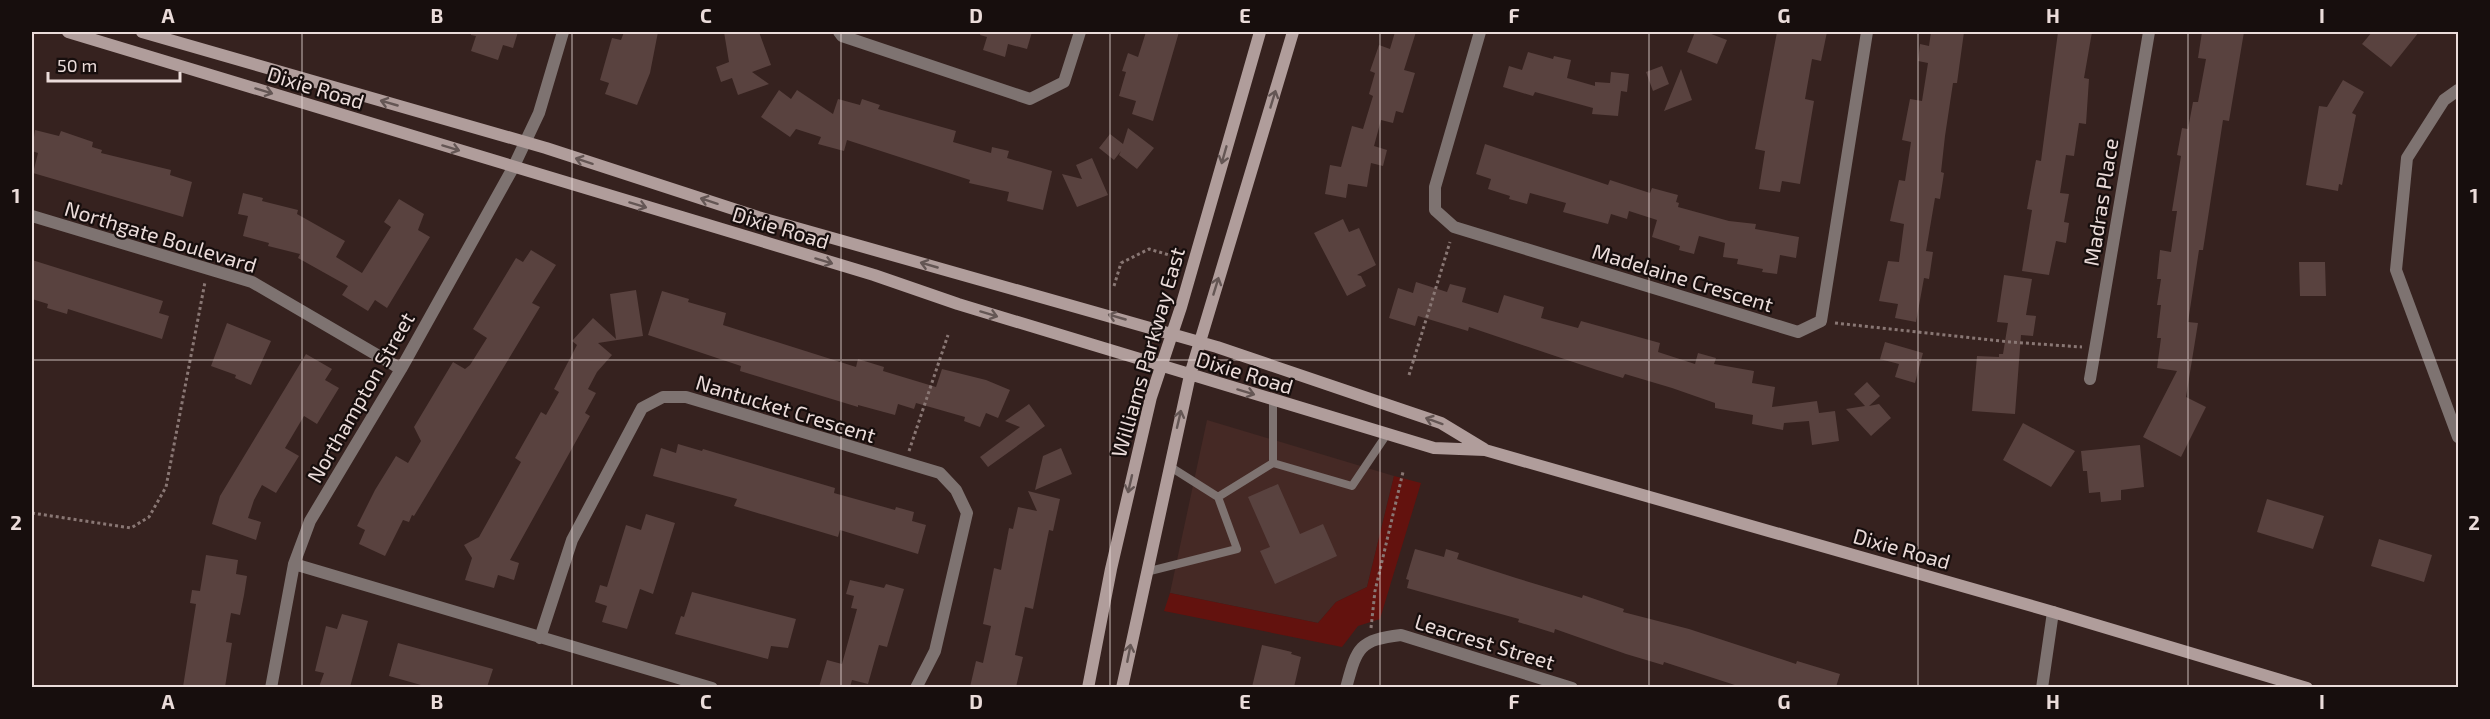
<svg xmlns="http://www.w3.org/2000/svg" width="2490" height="719" viewBox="0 0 2490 719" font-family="'Exo 2',sans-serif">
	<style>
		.built { fill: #452925 }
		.green { fill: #63120e }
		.building { fill: #59423f }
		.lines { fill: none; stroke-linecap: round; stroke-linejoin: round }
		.path { stroke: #897774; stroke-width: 3; stroke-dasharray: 3 3; stroke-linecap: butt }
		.lane { stroke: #7e7371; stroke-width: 8 }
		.street { stroke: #7e7371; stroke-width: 12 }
		.secondary { stroke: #b09d9b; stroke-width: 12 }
		.oneway { stroke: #645654 }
		.grid { fill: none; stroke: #ebdcda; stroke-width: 1.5; stroke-opacity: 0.55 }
		.labels { text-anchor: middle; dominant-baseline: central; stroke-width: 4.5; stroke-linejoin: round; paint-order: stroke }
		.street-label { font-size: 21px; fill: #ebdcda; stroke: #170e0d }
		.neatline { fill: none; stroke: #ebdcda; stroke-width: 2 }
		.grid-label { font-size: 20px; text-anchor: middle; font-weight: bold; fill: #ebdcda }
	</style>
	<rect width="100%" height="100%" fill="#36221f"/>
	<path class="built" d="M1207,420L1394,476L1367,587L1336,602L1318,623L1170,593Z"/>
	<path class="green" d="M1394,476L1421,483L1380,619L1358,626L1342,647L1164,611L1170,593L1318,623L1336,602L1367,587Z"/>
	<path class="building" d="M471,32H518L513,48L503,45L498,60L471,51L476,36L471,35Z
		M624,32H658L650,73L637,105L605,94L609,83L600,80L612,38L621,40Z
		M724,32H759L771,65L752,72L769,84L738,95L732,78L721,82L716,67L729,62Z
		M981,32H1032L1027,49L1008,44L1005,57L983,50L987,37L980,35Z
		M1146,32H1179L1153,121L1132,114L1136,101L1119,96L1126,72L1122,71L1128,53L1138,57Z
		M1395,32H1416L1404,70L1415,73L1403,113L1396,111L1393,123L1381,120L1374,146L1387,150L1383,166L1371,163L1367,187L1348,184L1346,198L1325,194L1330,165L1341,167L1352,126L1363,129L1373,96L1369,94L1375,73L1370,71L1379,45L1390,49Z
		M1695,32H1706L1727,40L1717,64L1687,52Z
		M1777,32H1827L1821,61L1812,59L1805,99L1814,101L1800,184L1782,181L1780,192L1759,189L1765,151L1755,149Z
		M1931,32H1964L1957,83H1953L1945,136L1941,172L1944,173L1940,199L1935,198L1926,251L1933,252L1929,279L1924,278L1916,322L1895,318L1898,304L1879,301L1888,261L1899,262L1904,224L1890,221L1899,180L1905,181L1911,142L1902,140L1910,99L1922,101L1928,63L1918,61L1920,44L1929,46Z
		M2058,32H2092L2084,78L2089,79L2086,124L2079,123L2074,156L2066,155L2060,193L2069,194L2064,222L2069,223L2066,243L2056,241L2049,275L2022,271L2032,210L2027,209L2036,160L2041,161Z
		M2202,32H2244L2229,121L2223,120L2203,250H2199L2188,322L2198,323L2186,397L2206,407L2181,457L2143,437L2177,371L2157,368L2161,338H2157L2161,305H2157L2161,279H2157L2160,250L2171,252L2177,211H2172L2181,156L2177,155L2182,128L2188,129L2193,102H2198L2206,59L2198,58Z
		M2372,32H2419L2391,67L2362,44Z
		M1528,52L1553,59L1554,56L1571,60L1567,78L1595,86V82L1610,83L1611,72L1629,74L1627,92L1621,91L1618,116L1592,114L1593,108L1535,92L1533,96L1503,87L1509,66L1522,70Z
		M1662,66L1669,84L1653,91L1646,72Z
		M1681,69L1692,100L1664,111Z
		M2343,80L2364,92L2352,113L2356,115L2342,185L2339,184L2338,191L2306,185L2319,106L2327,107Z
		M779,90L791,99L797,90L833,114L838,99L860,105L862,99L880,105L878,109L956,131L953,142L991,153L992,147L1009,151L1007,158L1052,171L1043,210L1007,201L1009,192L969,183L970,180L847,140L844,151L818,144L821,137L796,129L790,137L761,117Z
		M1128,128L1154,148L1137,169L1119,155L1121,151L1114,160L1099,148L1110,134L1123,144Z
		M35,130L59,136L61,131L93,142L92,147L102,150L101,153L171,170L170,175L192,182L183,217L33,173L38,153L32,151Z
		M1485,144L1608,185L1610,180L1650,193L1652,188L1678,195L1676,202L1679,203L1678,207L1729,221L1756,224L1755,229L1799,237L1796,258L1780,255L1777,274L1762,272L1763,269L1737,264L1738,259L1723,257L1725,243L1699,236L1694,254L1679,250L1680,246L1652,237L1657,220L1629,211L1627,219L1611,214L1608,224L1563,212L1566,203L1530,193L1527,204L1509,199L1510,196L1488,189L1491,179L1476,174Z
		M1092,158L1108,195L1077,207L1062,174L1082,179L1076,165Z
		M243,193L263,198L262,201L298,210L297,214L345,241L336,257L362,273L391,227L384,222L399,199L424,214L418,230L430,237L387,308L375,300L368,311L342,295L348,286L298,258L300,254L268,246L269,243L243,236L248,216L238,214Z
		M1343,219L1349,232L1359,228L1376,265L1357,275L1361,276L1366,286L1347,296L1314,233Z
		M531,250L556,265L532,303L540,307L414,516L412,515L409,522L403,520L385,556L359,544L365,530L357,526L375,490L396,456L408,463L421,441L414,427L453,362L465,369L470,365L487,338L473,329L516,258L523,262Z
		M32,260L163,301L159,313L169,316L162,339L68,309L67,314L47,308L48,304L32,299Z
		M2299,262H2325L2326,296H2300Z
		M2004,275L2032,279L2026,315L2036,316L2033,336L2021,335L2015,414L1972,411L1977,356L1999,357V354H2003L2008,323L1997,322Z
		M1416,282L1447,292L1450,284L1466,288L1462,302L1498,313L1504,295L1544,307L1541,318L1578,328L1581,321L1660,343L1658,352L1695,364L1698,353L1716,358L1714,364L1754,371L1752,383L1775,387L1772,407L1817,401L1819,413L1835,411L1839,441L1812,445L1809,421L1784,423L1783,430L1752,424L1753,415L1715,408V403L1672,388L1625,374L1623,378L1597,370L1469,327L1468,331L1418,316L1415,326L1389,318L1398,288L1413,293Z
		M636,290L643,336L598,343L612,355L597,372L588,389L596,393L585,413L590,416L510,560L519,563L514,580L498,575L494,588L465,580L472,558L464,545L479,537L521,462L515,458L541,412L546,415L559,392L554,389L577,345L572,341L593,318L616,339L610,294Z
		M662,291L689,299L688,302L726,313L723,325L856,367L858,359L884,367L883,371L936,387L942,369L986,380L1010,390L998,418L986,413L980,427L964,421L965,417L916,403L914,409L898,404L895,415L858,405V407L740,371L741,366L648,335Z
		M227,323L271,341L251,385L235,378L236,375L211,366Z
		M1885,342L1923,353L1915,383L1895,377L1899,364L1880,359Z
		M306,354L332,369L325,380L339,388L317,424L304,416L285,448L299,456L276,493L262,485L254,500L248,518L261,522L256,540L212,524L220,496Z
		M1867,382L1880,396L1869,406L1879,404L1891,418L1871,436L1846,409L1865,406L1854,394Z
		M1029,404L1045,426L988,467L980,457L1020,427L1005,421Z
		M2023,423L2075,451L2051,487L2003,460Z
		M678,444L702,451L703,449L784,473L835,488L834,493L895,510L896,507L914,512L912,521L926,525L918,554L840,530L838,537L734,506L737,499L653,476L661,448L676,453Z
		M2140,445L2144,487L2121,490V500L2101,502L2100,492L2089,493L2087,471H2083L2081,451Z
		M1061,448L1072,474L1035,490L1043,456Z
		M1278,484L1300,534L1323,524L1337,556L1275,584L1260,551L1270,547L1248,497Z
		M1028,491L1060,499L1053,531L1049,530L1033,609L1025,607L1015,655L1023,657L1016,687H970L976,661L983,663L991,626L983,624L994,568L1001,570L1009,528L1013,529L1018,507L1037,511Z
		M2267,499L2324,516L2313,549L2257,532Z
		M646,514L675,523L653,594L640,589L627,629L602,622L607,606L595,602L600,585L607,587L626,525L641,530Z
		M2379,539L2432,555L2424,582L2371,566Z
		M1415,549L1444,557L1446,549L1459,553L1457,559L1516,578L1582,598L1583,595L1624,609L1623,612L1689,629L1796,664L1797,661L1840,674L1836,687H1741L1664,662L1663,665L1626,654L1555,629L1554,633L1518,622L1519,619L1407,588L1409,580L1406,579Z
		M206,555L238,560L236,574L247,576L244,595L240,615L231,613L226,642L232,643L225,687H183L196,604L190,603L192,590L200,591Z
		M850,580L884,588L886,584L904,589L887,647L879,645L868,684L852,680L850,687H819L827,660L842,664L857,609L851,608L854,596L846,594Z
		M692,592L796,619L788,648L771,646L768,659L675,634L681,616L684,617Z
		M342,614L368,621L350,687H319L324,673L315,671L326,626L337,629Z
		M398,643L493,669L487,687H428L389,676Z
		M1262,645L1292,652L1291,654L1301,657L1294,687H1252Z"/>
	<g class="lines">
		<path class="path" d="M1114,286L1121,263L1149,249L1169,255
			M1835,323L2010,342L2082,347
			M1409,375L1450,242
			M909,451L948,335
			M32,513L131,528L149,517L166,487L205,282
			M1371,628L1375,591L1403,472"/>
		<path class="lane" d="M1273,401V463
			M1169,466L1218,497
			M1146,572L1237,549L1218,497L1273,463L1352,486L1387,434"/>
		<path class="street" d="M839,32L842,36L1030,99L1064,82L1080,32
			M1480,32L1435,187V210L1454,227L1798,332L1821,321L1867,32
			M2458,90L2444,100L2407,158L2396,270L2458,437
			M32,216L252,282L401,369
			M2090,379L2149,32
			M294,564L712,688
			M540,638L572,540L642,408L663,397H686L940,473L956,490L967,513L935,651L916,688
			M271,688L294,564L310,521L401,369L513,168L539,113L563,32
			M1346,688C1357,648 1358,640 1401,635L1572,688
			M2042,688L2053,612"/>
		<path class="secondary" d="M68,32L874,275L958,304L1434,448L1485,450L2053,612L2307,688
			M142,32L546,148L758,217L1217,347L1441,423L1484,449
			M1088,688L1111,569L1151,397L1181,307L1260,32
			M1122,688L1190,375L1293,32"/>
	</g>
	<defs><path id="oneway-shaft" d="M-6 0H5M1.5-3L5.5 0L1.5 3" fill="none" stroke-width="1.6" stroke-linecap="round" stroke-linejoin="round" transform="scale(1.5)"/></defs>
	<g class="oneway">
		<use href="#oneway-shaft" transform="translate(264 91) rotate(17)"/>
		<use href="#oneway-shaft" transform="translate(1273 99) rotate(-73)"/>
		<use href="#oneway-shaft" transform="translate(389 103) rotate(-164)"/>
		<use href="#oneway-shaft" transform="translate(451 148) rotate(17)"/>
		<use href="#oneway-shaft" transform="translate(1224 155) rotate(106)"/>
		<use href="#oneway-shaft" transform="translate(584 161) rotate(-162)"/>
		<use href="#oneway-shaft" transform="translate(709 201) rotate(-162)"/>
		<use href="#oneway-shaft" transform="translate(638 205) rotate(17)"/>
		<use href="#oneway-shaft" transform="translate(824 261) rotate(17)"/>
		<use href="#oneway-shaft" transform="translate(929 265) rotate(-164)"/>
		<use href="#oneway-shaft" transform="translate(1216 286) rotate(-73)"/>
		<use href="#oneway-shaft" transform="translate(989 314) rotate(17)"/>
		<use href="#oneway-shaft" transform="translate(1117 317) rotate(-164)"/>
		<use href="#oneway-shaft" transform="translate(1246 392) rotate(17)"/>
		<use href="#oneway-shaft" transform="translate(1179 419) rotate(-77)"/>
		<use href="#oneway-shaft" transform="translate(1434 421) rotate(-160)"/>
		<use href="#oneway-shaft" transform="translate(1130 484) rotate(103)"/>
		<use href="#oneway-shaft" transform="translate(1129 653) rotate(-79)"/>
	</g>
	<path class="grid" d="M302,32V688M572,32V688M841,32V688M1110,32V688M1380,32V688M1649,32V688M1918,32V688M2188,32V688M32,360H2458"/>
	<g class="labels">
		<g class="street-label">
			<text transform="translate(316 87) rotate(17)">Dixie Road</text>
			<text transform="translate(2100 202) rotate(-81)">Madras Place</text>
			<text transform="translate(781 227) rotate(17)">Dixie Road</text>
			<text transform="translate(161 236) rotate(17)">Northgate Boulevard</text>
			<text transform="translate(1683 277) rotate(17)">Madelaine Crescent</text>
			<text transform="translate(1147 352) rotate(-74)">Williams Parkway East</text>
			<text transform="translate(1245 372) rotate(17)">Dixie Road</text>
			<text transform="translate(360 397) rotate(-60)">Northampton Street</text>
			<text transform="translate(786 408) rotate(17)">Nantucket Crescent</text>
			<text transform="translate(1902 548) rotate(16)">Dixie Road</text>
			<text transform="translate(1485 641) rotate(17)">Leacrest Street</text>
		</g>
	</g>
	<rect width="2490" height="719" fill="none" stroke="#170e0d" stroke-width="66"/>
	<path d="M48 72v9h132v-9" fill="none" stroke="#ebdcda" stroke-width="3"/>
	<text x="57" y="72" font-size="18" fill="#ebdcda" stroke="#170e0d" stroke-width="4.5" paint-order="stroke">50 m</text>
	<rect x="33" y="33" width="2424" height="653" class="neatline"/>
	<g class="grid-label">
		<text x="168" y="23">A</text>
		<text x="437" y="23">B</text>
		<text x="706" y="23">C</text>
		<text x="976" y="23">D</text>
		<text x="1245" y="23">E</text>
		<text x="1514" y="23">F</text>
		<text x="1784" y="23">G</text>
		<text x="2053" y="23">H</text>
		<text x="2322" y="23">I</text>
		<text x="16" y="203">1</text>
		<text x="2474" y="203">1</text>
		<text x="16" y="530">2</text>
		<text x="2474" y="530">2</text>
		<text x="168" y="709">A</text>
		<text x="437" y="709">B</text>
		<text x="706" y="709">C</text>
		<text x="976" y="709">D</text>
		<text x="1245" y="709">E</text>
		<text x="1514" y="709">F</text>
		<text x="1784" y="709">G</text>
		<text x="2053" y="709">H</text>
		<text x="2322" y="709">I</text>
	</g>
</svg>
